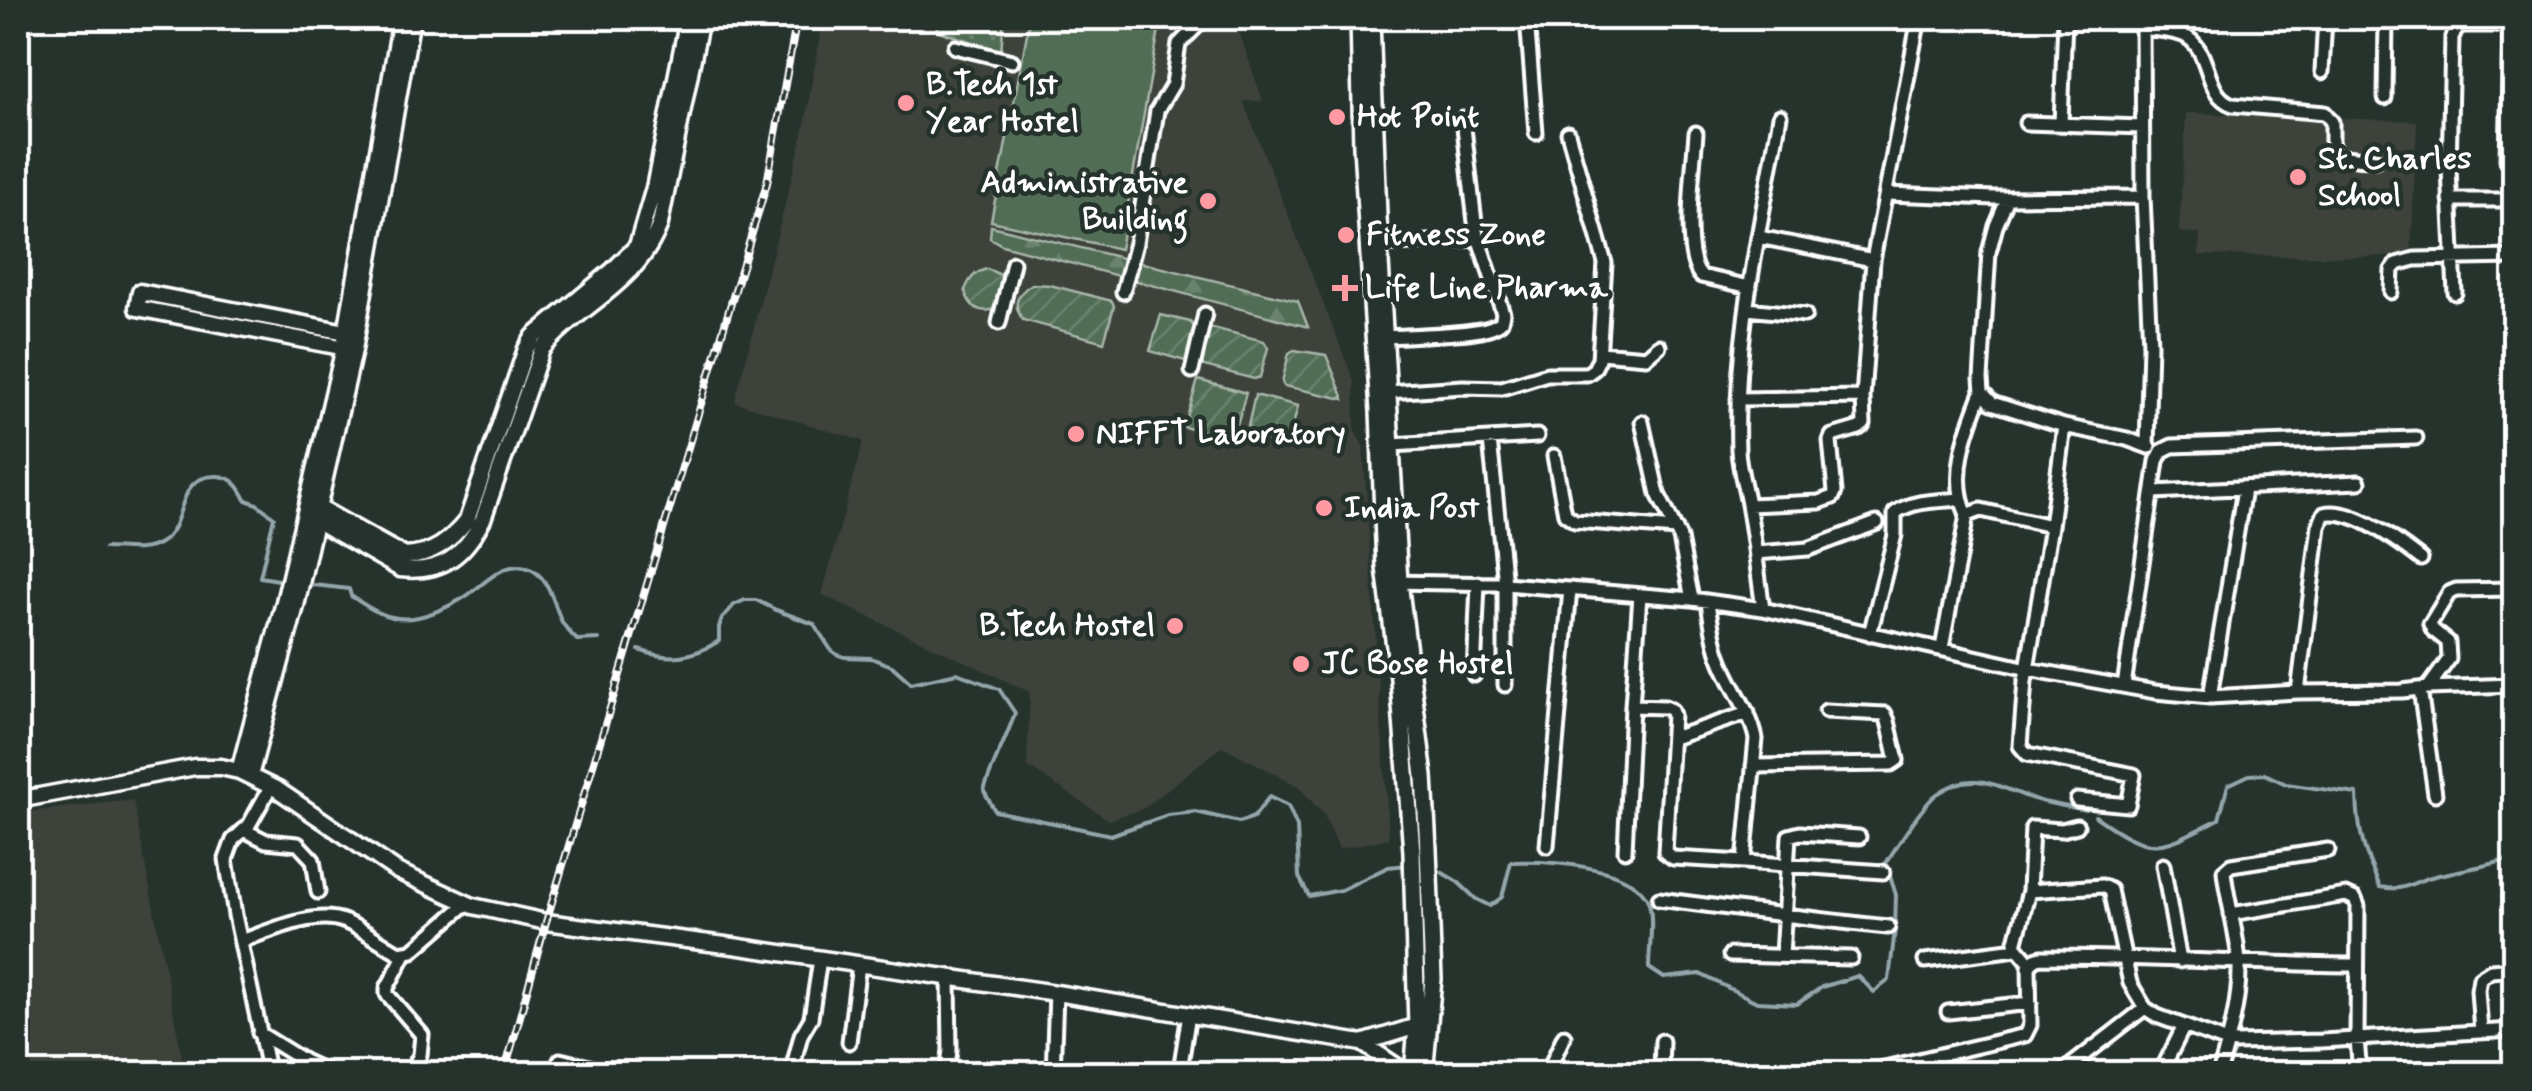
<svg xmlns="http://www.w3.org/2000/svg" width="2532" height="1091" viewBox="0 0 2532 1091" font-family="Mynerve,sans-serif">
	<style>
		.built { fill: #3c423b }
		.grass { fill: url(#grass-dots); stroke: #a8b6aa; stroke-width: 2.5 }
		.forest { fill: url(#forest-firs); stroke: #a8b6aa; stroke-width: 2.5 }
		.park { fill: #516d55; stroke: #a8b6aa; stroke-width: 2.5 }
		.garden { fill: url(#garden-furrows); stroke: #a8b6aa; stroke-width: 2.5 }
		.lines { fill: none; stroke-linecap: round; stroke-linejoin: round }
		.stream { stroke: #94a6ac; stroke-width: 4 }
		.minor-casing { stroke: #fff; stroke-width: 19 }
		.tertiary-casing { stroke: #fff; stroke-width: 21 }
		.secondary-casing { stroke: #fff; stroke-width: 22 }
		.minor { stroke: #26332d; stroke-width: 11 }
		.tertiary { stroke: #26332d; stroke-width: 14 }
		.secondary { stroke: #26332d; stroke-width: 15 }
		.rail-casing { stroke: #fff; stroke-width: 8 }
		.rail { stroke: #26332d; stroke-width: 4; stroke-dasharray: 11; stroke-linecap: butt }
		.poi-dot { fill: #ff9aa2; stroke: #26332d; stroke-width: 4 }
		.labels { text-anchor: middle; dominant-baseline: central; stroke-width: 9; stroke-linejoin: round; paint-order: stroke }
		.poi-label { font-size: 32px; font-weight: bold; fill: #fff; stroke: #26332d; text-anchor: start }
	</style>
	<defs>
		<pattern id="grass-dots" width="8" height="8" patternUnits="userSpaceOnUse" patternTransform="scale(2.5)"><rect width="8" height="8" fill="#516d55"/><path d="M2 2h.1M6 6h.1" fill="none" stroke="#6b836e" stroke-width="1.8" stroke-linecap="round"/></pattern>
		<pattern id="forest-firs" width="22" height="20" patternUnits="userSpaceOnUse" patternTransform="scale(2.5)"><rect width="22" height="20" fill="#516d55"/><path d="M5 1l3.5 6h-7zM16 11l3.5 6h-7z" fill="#6b836e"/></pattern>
		<pattern id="garden-furrows" width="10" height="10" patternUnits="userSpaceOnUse" patternTransform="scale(2.5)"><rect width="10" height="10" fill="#516d55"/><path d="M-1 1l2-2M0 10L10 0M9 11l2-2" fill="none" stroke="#6b836e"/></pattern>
	</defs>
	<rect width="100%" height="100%" fill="#26332d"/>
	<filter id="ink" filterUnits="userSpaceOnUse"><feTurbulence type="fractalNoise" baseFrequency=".01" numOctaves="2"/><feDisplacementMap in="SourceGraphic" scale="20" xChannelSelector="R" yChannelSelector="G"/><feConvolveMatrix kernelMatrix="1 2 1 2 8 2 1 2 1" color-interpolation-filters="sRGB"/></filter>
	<g filter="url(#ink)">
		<path class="built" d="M823,18H1234L1263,101H1243L1354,381L1355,432L1363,446L1389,838L1339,849L1324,815L1298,786L1222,746L1144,808L1109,820L1027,766L1030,692L822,595L863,441L735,402L804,130Z
			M2186,113L2417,121L2411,257L2199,255L2200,234L2179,232Z
			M133,800L185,1073H18V813Z"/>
		<path class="grass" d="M933,18H1004L1001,51L938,31Z"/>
		<path class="forest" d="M991,226L1298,301L1308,327L1002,245L990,238Z"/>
		<path class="park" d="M1030,18H1161L1120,249L991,221Z"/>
		<path class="garden" d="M987,269L1003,276L1005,284L998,308C981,315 969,308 965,290C970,278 975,272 987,269Z
			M1032,284L1050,285L1112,301L1114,306L1104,342L1023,320C1012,305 1016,294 1032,284Z
			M1161,315L1190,322L1194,326L1185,361L1150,351Z
			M1213,328L1264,341L1268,348L1260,377L1254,379L1204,366L1200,361L1209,330Z
			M1294,350L1326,355L1344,399L1284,386L1282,382L1289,353Z
			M1198,380L1246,393L1233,439L1184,427Z
			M1255,395L1298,406L1288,445L1246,435Z"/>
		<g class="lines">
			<path class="stream" d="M105,548C122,548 145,553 160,543C189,526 173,474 218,476C233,477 240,487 246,500L257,504L274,517L260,577L285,581
				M305,584L349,589L351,596C363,604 377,614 392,617C415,623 445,609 465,597C484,585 506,556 532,570C550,579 554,606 562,622C566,629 572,635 577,640L599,639
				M639,650C669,661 692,658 719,641V627L722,619L734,605L745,600H756L776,610L814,624L831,650L836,654L844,657L871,658L892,666L911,683L957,673L999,689L1015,713C1006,740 992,764 984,791L995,811L1111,835L1168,815L1196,812L1239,822L1254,817L1269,797L1288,806L1297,827L1299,877L1309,896L1341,890L1388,867L1408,865
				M2095,816C2153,857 2159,850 2219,819L2228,785L2249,775L2265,774L2286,784L2357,794C2358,834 2364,851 2380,887C2407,892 2410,882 2435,876C2461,870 2488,866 2514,858
				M1436,869L1458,882L1476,899L1490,906L1502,897L1511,862C1544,861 1637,864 1649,904C1654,919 1649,950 1649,968L1664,978L1700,974L1757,1002L1797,1004L1822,987L1858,976L1874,992L1889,980L1895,929L1896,895L1886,863C1897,846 1922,805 1937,794C1971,770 1992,784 2025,796C2044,804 2066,806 2086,810"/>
			<g class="minor-casing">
				<path id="minor" d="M1527,18L1536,133
					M2142,18L2143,197L2150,345L2147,446
					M2142,28C2155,30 2171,30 2183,35C2213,48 2202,95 2233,105L2325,113L2332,122V152L2335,156L2376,160
					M955,47L1012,61
					M2322,72L2325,18
					M2385,98L2386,18
					M2026,123L2142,127
					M2061,124L2065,18
					M1696,133C1694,163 1681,256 1701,276L1750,287
					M2507,160L2510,25
					M1887,194L1995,198L2143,197
					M2008,198L1996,226L1989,252L1981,379L1982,392L1992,403L2064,426L2127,439L2149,447
					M2450,200H2514
					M1759,237L1873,260
					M1379,245L1478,239
					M1123,292L1136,243L1157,111L1173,84L1179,44L1196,27L1201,18
					M2391,292L2392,270L2397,264L2415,259L2514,257
					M2455,293L2449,169L2452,37L2457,28L2462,25H2514
					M1747,309L1805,315
					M999,323L1013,263
					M1385,337C1409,335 1477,335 1494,326C1503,322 1501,322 1503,313L1476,231L1463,119
					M1600,353L1646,357L1659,346
					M1192,371L1205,314
					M1388,392L1463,387L1502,388L1547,374H1587L1594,369L1599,359L1605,263L1568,133
					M1738,399L1863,397
					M1642,422L1658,494L1680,538L1692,599
					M2064,426L2051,526L2025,681L2020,746L2027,754L2134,775L2128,805L2077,800
					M1490,440L1505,584V685
					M1392,445L1537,436
					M1554,456L1565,514L1575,521L1676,529
					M2154,492L2359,482
					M1748,505L1819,502L1833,497L1835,492L1830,441L1832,436L1859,428L1864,424L1863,397L1873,260L1919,18
					M1967,515C1949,476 1967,430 1982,392
					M1756,553L1808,549L1877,523
					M1391,582L1505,584L1692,599L1763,609L2028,669L2155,692L2210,697L2298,692L2402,691L2428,688L2449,659L2448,642L2433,630L2430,624L2449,593L2456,590L2514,589
					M1763,609C1758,576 1755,543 1749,510C1746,490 1739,470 1738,450C1734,337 1761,226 1780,116
					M1870,634L1895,535V513C1913,500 1939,501 1960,499
					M1942,648L1967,515L1981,510L2051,526
					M1474,675L1478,583
					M2124,686L2157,461L2162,451L2172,446L2416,438
					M2428,688L2514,685
					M2420,689L2435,794
					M2298,692L2319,526L2324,514C2353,507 2399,542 2421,559
					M2210,697L2244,489
					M1632,706L1665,707L1671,710L1673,715L1665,852L1673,858L1744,862L1756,739C1750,709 1730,686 1720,658C1713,640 1711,621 1708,603
					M1673,738L1748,713
					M1753,766L1891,764L1897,760L1888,721L1885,714L1826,711
					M244,830L266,841L298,844L313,860L318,892
					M1547,846L1570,589
					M1625,851L1632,706L1640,595
					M1744,862L1883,872
					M2163,865L2180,961
					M2029,891L2102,886L2110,890L2130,983L2145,1008L2157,1016L2222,1040L2235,1043L2321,1041L2514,1030
					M1659,899C1735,909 1812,919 1888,927
					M2231,914L2346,895L2355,899L2358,906L2357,1039L2360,1074
					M241,941C268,932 314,910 343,921C362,928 381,943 399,953L412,951L466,904
					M405,954L387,988V994L422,1035L420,1055L410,1074
					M1730,955L1851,958
					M1782,956L1789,836L1800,833L1859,837
					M1925,961L2016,949
					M2030,963L2015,945L2029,891L2032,828L2062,830L2077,826
					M1948,1012L2030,1003
					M2481,1032L2478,990L2480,978L2491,971L2514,969
					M259,1033L304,1061L332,1074
					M849,1042L859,965
					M560,1060L618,1074
					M269,1074L235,915L226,859L233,840L249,825L271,786
					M791,1074L801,1035L811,1018L820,959
					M947,1074L950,1050L949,978
					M1053,1074L1056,993
					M1182,1074L1181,1064L1189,1014
					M1547,1074L1564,1036
					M1661,1074L1662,1041
					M1859,1074L2025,1035L2030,1025L2029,967L2035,959L2041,957C2147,957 2252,964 2357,965
					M2060,1074L2145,1008
					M2160,1074L2184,1026
					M2219,1074C2229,1039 2240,1001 2239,965C2238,934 2227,902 2224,871L2231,865L2328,850"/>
			</g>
			<g class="tertiary-casing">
				<path id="tertiary" d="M351,333L140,292L137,308L351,349
					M312,504L405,556C433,555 450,541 467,520L526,349L534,336L613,270L637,246L654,188L688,18
					M305,514L400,569C443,574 465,554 483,519L542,349C581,303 637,285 660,224L701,18
					M239,771L284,602L342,356L401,18
					M250,776L296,606L354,350L412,18
					M18,800L195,767H221L239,771L278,790L397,871L473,906L546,922L733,946L1056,993L1362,1043L1408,1074
					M1362,1043L1417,1026H1424"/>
			</g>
			<g class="secondary-casing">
				<path id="secondary" d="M1359,18L1362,147L1379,411L1385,567L1399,679L1412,852L1417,1026L1413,1074
					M1371,18L1379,245L1399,582L1424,776L1428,849L1433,979L1424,1074"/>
			</g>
			<use href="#minor" class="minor"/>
			<use href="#tertiary" class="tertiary"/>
			<use href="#secondary" class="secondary"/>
			<g class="rail-casing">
				<path id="rail" d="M504,1074L546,922L767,183L797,18"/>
			</g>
			<use href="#rail" class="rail"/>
		</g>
	</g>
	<g class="poi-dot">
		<circle cx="906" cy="103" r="10"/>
		<circle cx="1337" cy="117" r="10"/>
		<circle cx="2298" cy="177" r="10"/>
		<circle cx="1208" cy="201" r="10"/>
		<circle cx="1346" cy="235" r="10"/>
		<path d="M1340 273h10v10h10v10h-10v10h-10v-10h-10v-10h10z"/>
		<circle cx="1076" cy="434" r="10"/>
		<circle cx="1324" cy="508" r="10"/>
		<circle cx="1175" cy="626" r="10"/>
		<circle cx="1301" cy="664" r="10"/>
	</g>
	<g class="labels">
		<g class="poi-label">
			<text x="926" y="85">B.Tech 1st<tspan x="926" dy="37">Year Hostel</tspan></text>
			<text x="1357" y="117">Hot Point</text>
			<text x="2318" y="159">St. Charles<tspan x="2318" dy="37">School</tspan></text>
			<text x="1188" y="183" text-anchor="end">Administrative<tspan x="1188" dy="37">Building</tspan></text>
			<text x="1366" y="235">Fitness Zone</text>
			<text x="1365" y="288">Life Line Pharma</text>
			<text x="1096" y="434">NIFFT Laboratory</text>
			<text x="1344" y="508">India Post</text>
			<text x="1155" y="626" text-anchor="end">B.Tech Hostel</text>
			<text x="1321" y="664">JC Bose Hostel</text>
		</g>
	</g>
	<rect width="2532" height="1091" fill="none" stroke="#26332d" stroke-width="60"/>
	<rect x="30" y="30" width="2472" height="1031" fill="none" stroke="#fff" stroke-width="4" filter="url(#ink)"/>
</svg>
